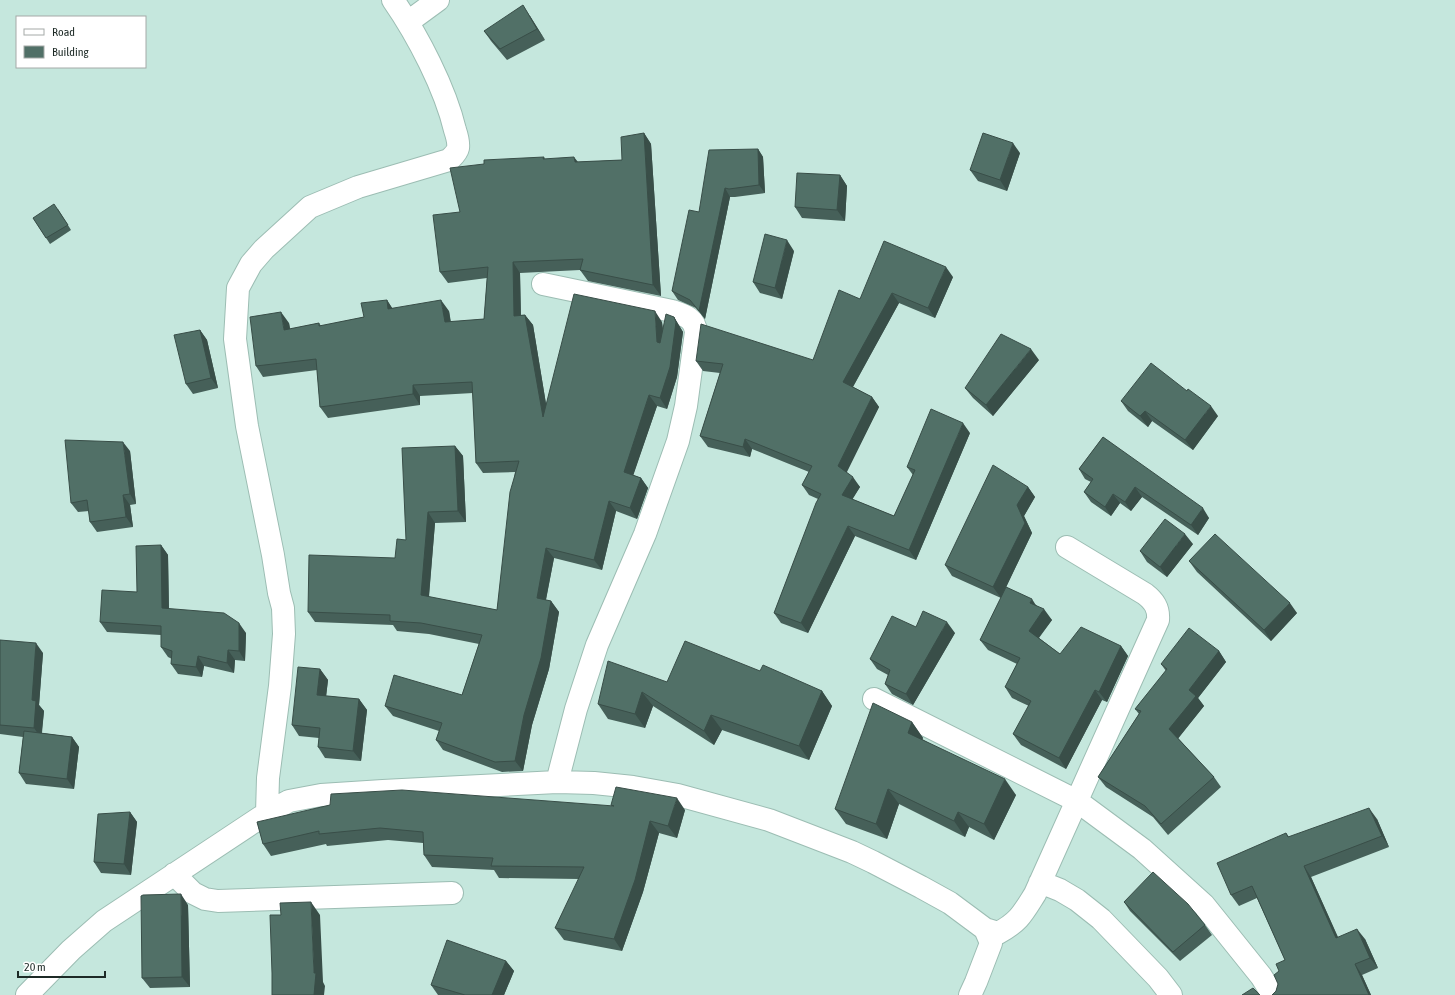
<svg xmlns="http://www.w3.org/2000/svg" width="1455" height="995" viewBox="0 0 1455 995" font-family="'Asap Condensed',sans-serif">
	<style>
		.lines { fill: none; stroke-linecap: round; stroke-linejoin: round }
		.minor-casing { stroke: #9cbdb3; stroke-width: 24 }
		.minor { stroke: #fff; stroke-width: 22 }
		.wall { fill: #466059 }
		.shaded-wall { fill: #394e48 }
		.building { fill: #517067; stroke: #394e48 }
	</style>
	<rect width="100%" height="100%" fill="#c5e7dd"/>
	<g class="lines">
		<g class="minor-casing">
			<path id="minor" d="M408,22L438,0
				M543,284L672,311C684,315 695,318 696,332L686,406L678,441L645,534L597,645L576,709L557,782
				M874,699L1077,801L1142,849L1204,905L1261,976L1273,995
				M267,813L268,778L280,686L284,634L283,608L279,593L273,555L247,426L235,339L238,288L251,264L264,249L310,207L358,187L449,160C452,157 457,153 458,148C459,142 457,136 455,130C445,88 418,36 393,0
				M174,874L193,893L205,899L218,901L452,893
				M1040,882L1060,890L1077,900L1101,919L1158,978L1171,995
				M985,929L998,933C1019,922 1023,913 1035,894L1158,620C1159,608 1154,601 1145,594L1067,547
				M27,995L71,950L104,921L267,813L289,801L321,795L383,791L557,782L594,783L633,787L678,795L769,820L852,852L873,862L921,887L950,903L985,929L991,943L976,982L970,995"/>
		</g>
		<use href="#minor" class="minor"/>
	</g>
	<path class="wall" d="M530,16L545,40L507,60L491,41L484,31Z
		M644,133L651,144L661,296L588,281L580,270L520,273L521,315H525L533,325L546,404L662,322L663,328L674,317L683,332L677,377L667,409L657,406L633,475L641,478L648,488L637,519L616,511L602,570L554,558L546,600L551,601L559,612L549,669L532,725L523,771L502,772L443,750L436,740L439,731L393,716L385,706L462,695L479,644L429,634L397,631L393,625L315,622L308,612L395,558L406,540L455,446L463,456L466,522L435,523L429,597L497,610L515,472L483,473L476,463L473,393L420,396V405L328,418L320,407L317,370L263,377L256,366L289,323L290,329L319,323L321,326L364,317L387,300L392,308L449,311L451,322L484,319L487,278L448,283L440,272L460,212L544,157L545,159L578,162L622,160Z
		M758,149L763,157L765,193L735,197H730L705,319L696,308L678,300L672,291L699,212Z
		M1020,153L1007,191L978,181L970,170Z
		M840,175L847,186L845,221L802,218L795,207Z
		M58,209L71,230L50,244L33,218Z
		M794,251L782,299L760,293L753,282Z
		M953,277L935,318L899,303L853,387L872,397L879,407L846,472L860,487L852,499L894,516L913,475L907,467L970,433L916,560L855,536L808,633L781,623L774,613L818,499L809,495L802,485L809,472L752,449L750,457L708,447L700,436L720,373L703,371L696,361L813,360L860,299Z
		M200,330L207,340L218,388L193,394L186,384Z
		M1039,360L993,416L973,398L965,388Z
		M1121,401L1218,416L1193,450L1152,421L1148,427L1128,411Z
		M1103,437L1209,518L1198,535L1142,497L1131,511L1120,503L1111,516L1091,502L1084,492L1091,482L1085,479L1079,469Z
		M130,451L136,504L130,505L133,527L97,532L90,522L89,511L78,512L71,503Z
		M1028,487L1035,497L1024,516L1032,533L1006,587L1036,605L1052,620L1039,638L1060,654L1121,646L1128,656L1107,702L1102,700L1066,769L1021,745L1013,734L1029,706L1012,698L1005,687L1017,664L988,650L980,640L1001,598L952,576L945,565Z
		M1193,544L1167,577L1147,562L1140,551Z
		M161,545L168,555L169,609L246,633L245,661L235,660L234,673L204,666L202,677L178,674L171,664L172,659L168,657L161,647V635L107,632L100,622L137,592Z
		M1189,561L1297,613L1271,641L1197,572Z
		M916,627L955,633L913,705L892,694L885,684L888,675L877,669L870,659Z
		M0,640L43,653L39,705L44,711L42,733L72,737L79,747L74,789L26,784L19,773L23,737L0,734Z
		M1219,651L1226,662L1198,698L1204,706L1178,738L1214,777L1221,787L1168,835L1153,817L1106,787L1098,777L1139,714L1135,709L1166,671L1161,664Z
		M320,669L328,680L326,696L359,699L367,710L361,761L325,758L318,747L319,738L299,736L292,725Z
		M760,671L822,691L832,706L809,760L722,730L714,745L653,706L645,728L608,719L598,704L667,682Z
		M912,722L923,738L922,739L1016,795L994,840L969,827L965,837L899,804L887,839L846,824L835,809Z
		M611,805L685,810L677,838L659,833L643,892L622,951L564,940L555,928L579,879L499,878L494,870L432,867L424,855L423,843L388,840L327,846L326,844L271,856L263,844L257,822L612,806Z
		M130,812L137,822L131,875L101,873L94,862Z
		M1377,819L1389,847L1311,877L1338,937L1365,939L1378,968L1362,975L1371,995H1272L1276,991L1278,984L1279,971L1285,960L1257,898L1239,906L1231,895L1286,833L1289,837Z
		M1124,902L1205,925L1212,935L1180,961L1130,911Z
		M188,905L190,987L150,988L142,978Z
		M506,961L514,971L504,995H438L431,985Z"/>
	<path class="shaded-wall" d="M523,5L530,16L545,40L537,29Z
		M644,133L651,144L661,296L653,285Z
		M1013,143L1020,153L1007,191L1000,180Z
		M758,149L763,157L765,193L759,185Z
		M574,157L582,167L575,162Z
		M840,175L847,186L845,221L837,210Z
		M725,188L730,197L705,319L699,311Z
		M787,240L794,251L782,299L775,288Z
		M513,262L520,273L521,326L514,316Z
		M946,267L953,277L935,318L928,308Z
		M892,293L899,303L850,392L843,382Z
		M387,300L394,311L388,309Z
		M441,300L449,311L452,333L445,322Z
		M655,311L662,322L664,353L657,342Z
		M281,312L289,323L292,340L284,330Z
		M525,315L533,325L550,428L543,417Z
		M674,317L683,332L677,377L667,409L660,398Z
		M200,330L207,340L218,388L211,378Z
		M1031,349L1039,360L993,416L986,405Z
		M413,385L420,396V405L413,394Z
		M649,395L657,406L631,482L624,472Z
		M872,397L879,407L845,476L838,466Z
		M1211,406L1218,416L1193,450L1185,440Z
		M1145,411L1152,421L1148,427L1140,416Z
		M963,423L970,433L916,560L909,550Z
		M745,439L752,449L750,457L743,447Z
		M123,442L130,451L136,504L130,494Z
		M455,446L463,456L466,522L458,511Z
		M853,477L860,487L849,505L842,495Z
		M641,478L648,488L637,519L630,508Z
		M1028,487L1035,497L1024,516L1032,533L1001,598L993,587L1017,505Z
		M1135,487L1142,497L1131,511L1125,502Z
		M1113,494L1120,503L1111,516L1105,507Z
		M123,495L130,505L133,527L126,517Z
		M609,501L616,511L602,570L594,560Z
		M1203,508L1209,518L1198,535L1191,525Z
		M428,512L435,523L428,606L421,595Z
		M848,526L855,536L808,633L801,623Z
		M1185,534L1193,544L1167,577L1160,567Z
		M161,545L168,555L169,618L162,608Z
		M546,548L554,558L544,609L537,598Z
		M1032,599L1039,610L1030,603Z
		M551,601L559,612L549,669L532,725L523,771L515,761L524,715Z
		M1290,603L1297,613L1271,641L1264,630Z
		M1044,609L1052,620L1036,641L1029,631Z
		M947,622L955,633L913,705L906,694Z
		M239,623L246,633L245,661L239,651Z
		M36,643L43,653L39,705L44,711L41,738L34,728L32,700Z
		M1121,646L1128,656L1107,702L1099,692Z
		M228,650L235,660L234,673L227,663Z
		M1219,651L1226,662L1198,698L1204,706L1177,740L1169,729L1189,690Z
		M198,656L204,666L202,677L196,667Z
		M320,669L328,680L325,706L317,695Z
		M1095,690L1102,700L1066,769L1059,758Z
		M822,691L832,706L809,760L799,746Z
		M642,692L653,706L645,728L635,714Z
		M359,699L367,710L361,761L353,751Z
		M711,715L722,730L714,745L704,731Z
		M912,722L923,738L919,748L908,733Z
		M72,737L79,747L74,789L67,779Z
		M1005,779L1016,795L994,840L984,824Z
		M888,789L899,804L887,839L876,824Z
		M677,798L685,810L677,838L668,826Z
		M1369,808L1377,819L1389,847L1382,836Z
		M130,812L137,822L131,875L124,864Z
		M958,812L969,827L965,837L954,821Z
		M650,821L659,833L643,892L622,951L614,939Z
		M1304,866L1311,877L1343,949L1336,938Z
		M181,894L188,905L190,987L182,977Z
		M311,902L320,915L323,982L325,986L324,995H314V973Z
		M1357,929L1365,939L1378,968L1370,958Z
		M506,961L514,971L504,995H492Z
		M1355,964L1362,975L1371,995H1369Z"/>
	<path class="building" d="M523,5L537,29L500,49L484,31Z
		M644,133L653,285L580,270L583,259L513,262L514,316L525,315L543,417L574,294L655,311L657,342L660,343L666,314L674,317L676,322L670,367L660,398L649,395L624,472L641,478L630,508L609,501L594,560L546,548L537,598L551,601L541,658L524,715L515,761L495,762L436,740L442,723L385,706L394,675L462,695L482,635L421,623L390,621V615L308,612L309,555L395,558L397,539L406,540L402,448L455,446L458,511L428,512L421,595L497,610L510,492L519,461L476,463L472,382L413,385V394L320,407L316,359L256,366L250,317L281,312L284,330L319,323V326L364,317L361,303L387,300L388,309L441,300L445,322L484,319L488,267L440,272L433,215L460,212L450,168L484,164V160L544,157L543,159L574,157L575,162L622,160L621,137Z
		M983,133L1013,143L1000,180L970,170Z
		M758,149L759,185L729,189L725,188L699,311L690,300L672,291L689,210L699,212L709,150Z
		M797,173L840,175L837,210L795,207Z
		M54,204L68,225L46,238L33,218Z
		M765,234L787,240L775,288L753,282Z
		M884,241L946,267L928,308L892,293L843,382L872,397L838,466L853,477L842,495L894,516L915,470L907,467L931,409L963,423L909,550L848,526L801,623L774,613L816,503L821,494L802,485L812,466L745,439L743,447L700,436L723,364L696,361L701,324L813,360L839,290L860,299Z
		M200,330L211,378L186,384L174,335Z
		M1001,334L1031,349L986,405L965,388Z
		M1151,363L1187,391L1188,389L1211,406L1185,440L1145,411L1140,416L1121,401Z
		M1103,437L1203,508L1191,525L1135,487L1125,502L1113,494L1105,507L1084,492L1093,479L1079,469Z
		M65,440L123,442L130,494L123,495L126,517L90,522L87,500L71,503Z
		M993,465L1028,487L1017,505L1025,523L993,587L945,565Z
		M1165,519L1185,534L1160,567L1140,551Z
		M1215,534L1290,603L1264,630L1189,561Z
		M161,545L162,608L224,613L239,623V651L228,650L227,663L198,656L196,667L171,664L172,651L161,647V626L100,622L102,590L137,592L136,546Z
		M1006,587L1032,599L1030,603L1044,609L1029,631L1060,654L1081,627L1121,646L1099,692L1095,690L1059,758L1013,734L1031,701L1005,687L1020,658L980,640Z
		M923,611L947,622L906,694L885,684L890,670L870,659L892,616L916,627Z
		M1189,628L1219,651L1189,690L1196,696L1169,729L1214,777L1161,824L1145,806L1098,777L1141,711L1135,709L1167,669L1161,664Z
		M0,640L36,643L32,700L36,701L34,728L0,725Z
		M685,641L760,671L763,665L822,691L799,746L711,715L704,731L642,692L635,714L598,704L608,661L667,682Z
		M298,667L320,669L317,695L359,699L353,751L318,747L320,728L292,725Z
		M873,703L912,722L908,733L1005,779L984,824L958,812L954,821L888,789L876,824L835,809Z
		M24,731L72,737L67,779L19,773Z
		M616,787L677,798L668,826L650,821L635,880L614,939L555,928L584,867L491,866L493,858L424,855L423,832L380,828L319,834V831L263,844L257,822L330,805L331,794L402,790L614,806L611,805Z
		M1369,808L1382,836L1304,866L1336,938L1357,929L1370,958L1355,964L1369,995H1272L1276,991L1278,984L1274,975L1279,971L1276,964L1285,960L1252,886L1231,895L1217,863L1286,833L1288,837Z
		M130,812L124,864L94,862L98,814Z
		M1153,872L1188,904L1205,925L1173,952L1124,902Z
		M181,894L182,977L142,978L141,896L143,895Z
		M311,902L314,973H316L314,995H272V973L270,915H281L280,903Z
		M447,940L506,961L492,995H465L431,985Z
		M1253,988L1260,995H1242Z"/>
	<rect x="16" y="16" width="130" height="52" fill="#ffffff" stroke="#a5aaa8"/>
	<rect x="24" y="29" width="20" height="6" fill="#ffffff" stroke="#a5aaa8"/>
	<text x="52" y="36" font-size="12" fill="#1d2a26">Road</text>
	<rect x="24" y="46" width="20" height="12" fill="#517067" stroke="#a5aaa8"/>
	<text x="52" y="56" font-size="12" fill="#1d2a26">Building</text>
	<path d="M18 971v6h87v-6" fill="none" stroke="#1d2a26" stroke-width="2"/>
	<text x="24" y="971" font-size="12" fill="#1d2a26" stroke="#ffffff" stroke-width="3" paint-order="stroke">20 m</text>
</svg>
